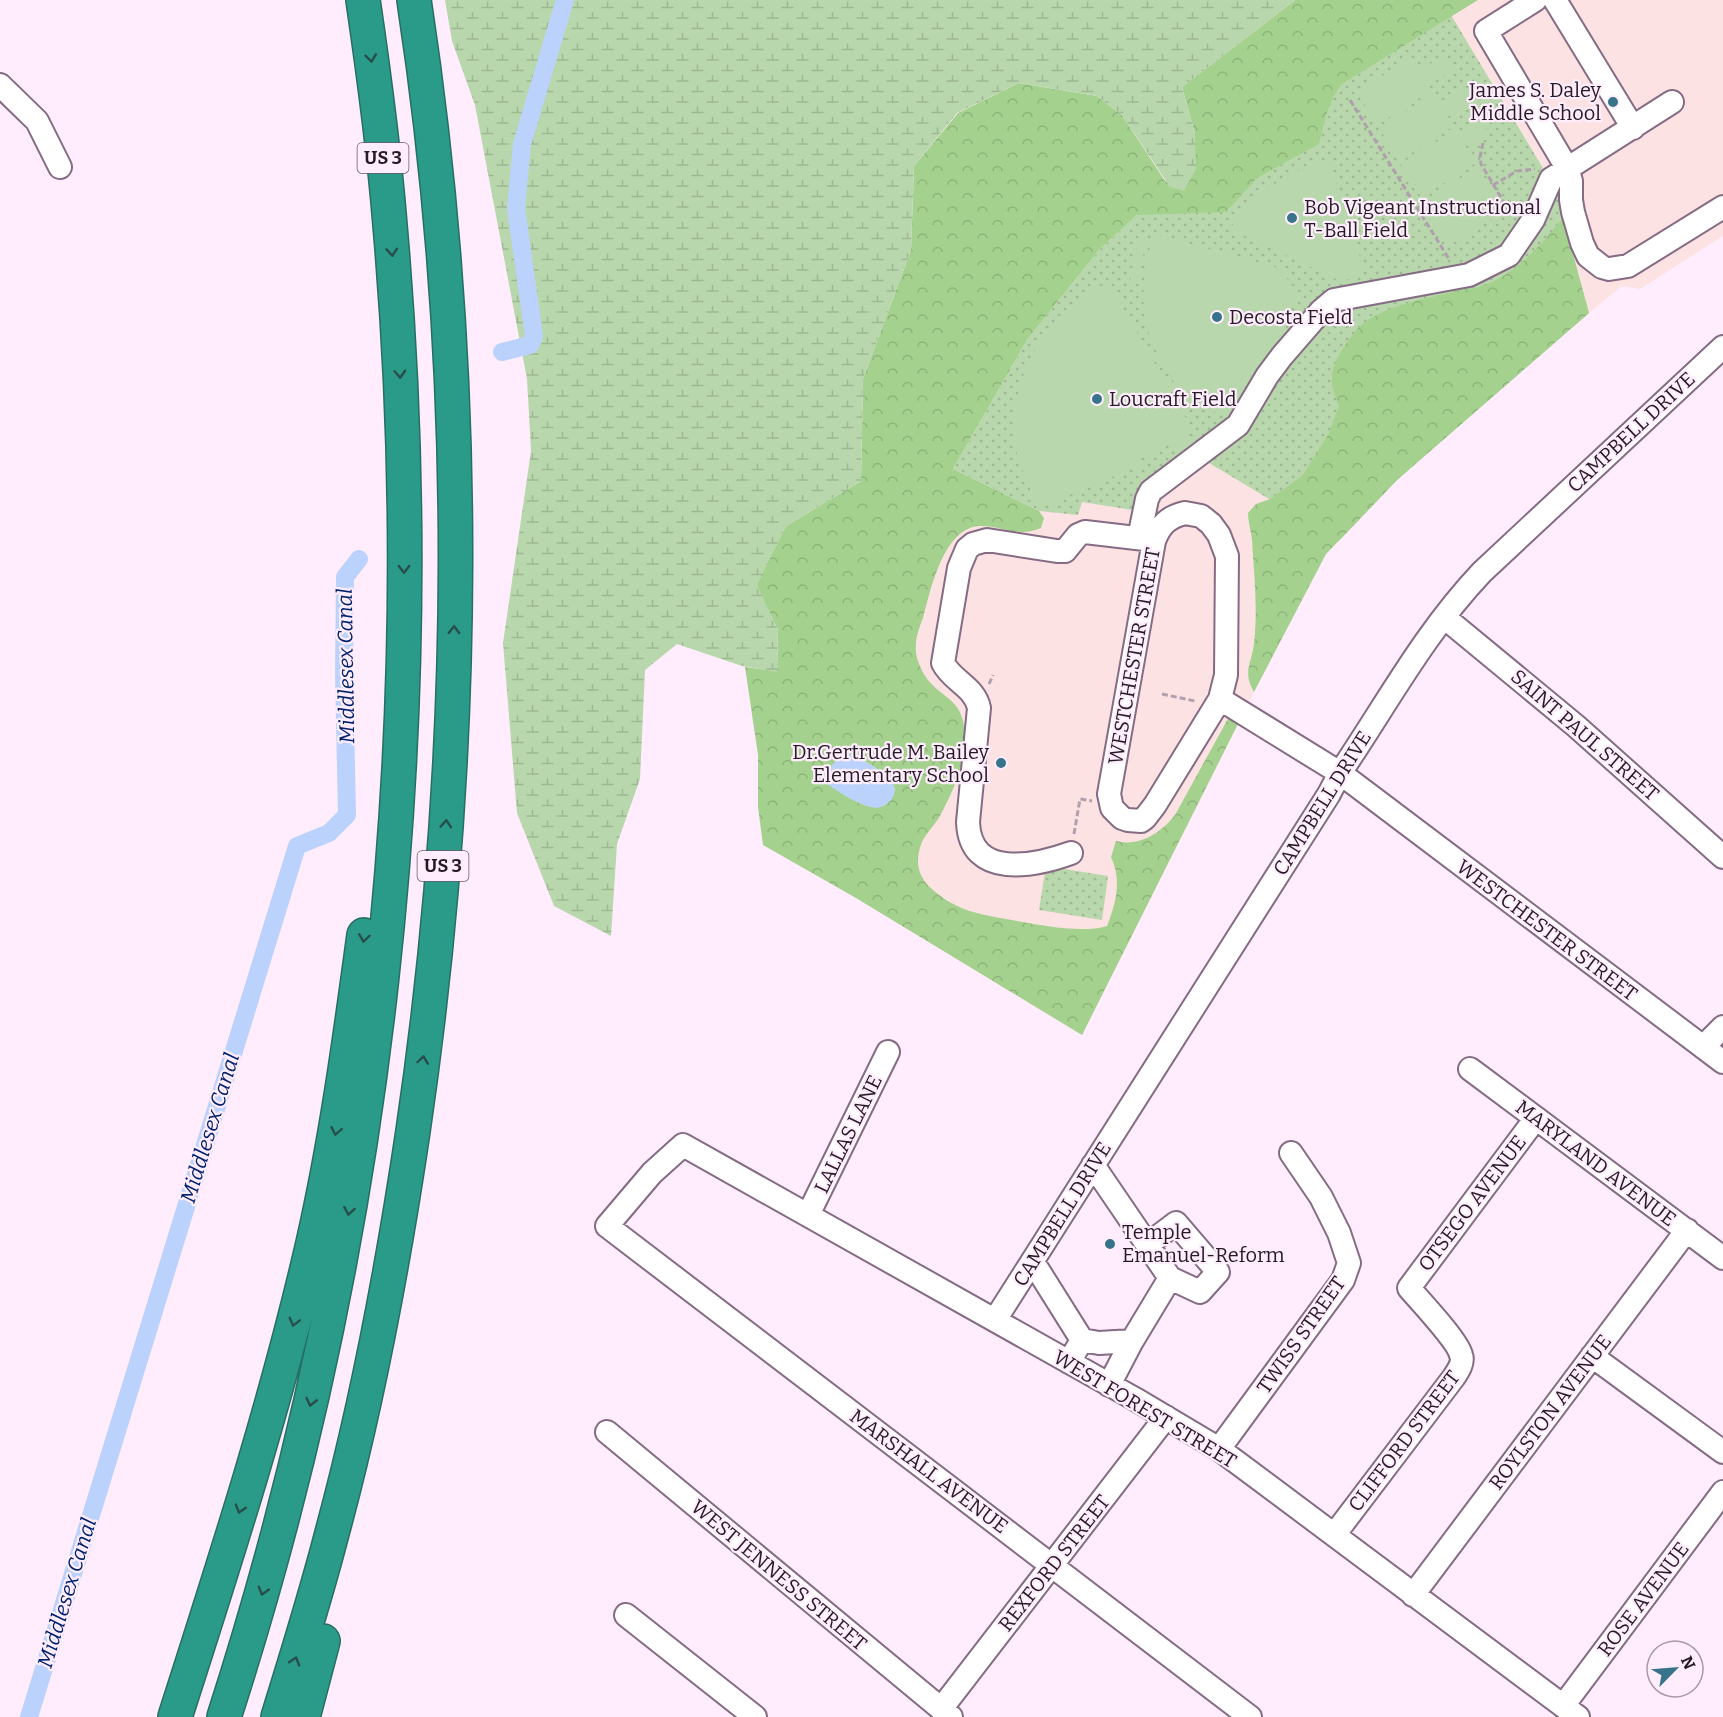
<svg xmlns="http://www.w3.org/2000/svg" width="1723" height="1717" viewBox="0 0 1723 1717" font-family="Bitter,serif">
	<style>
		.education { fill: #fde2e3 }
		.green { fill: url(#green-dots) }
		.forest { fill: url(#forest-crowns); fill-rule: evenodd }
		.wetland { fill: url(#wetland-marsh) }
		.pitch { fill: #b9d7ac }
		.water { fill: #bbd3fc }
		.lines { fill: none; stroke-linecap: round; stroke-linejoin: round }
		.canal { stroke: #bbd3fc; stroke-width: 18 }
		.minor-casing { stroke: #856b83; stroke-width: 26 }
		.highway-casing { stroke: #286e65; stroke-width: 36 }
		.path { stroke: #b0a0ae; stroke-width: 3; stroke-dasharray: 6 3; stroke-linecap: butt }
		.minor { stroke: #fff; stroke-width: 22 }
		.highway { stroke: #299b88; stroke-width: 33 }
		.oneway { stroke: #274e4d }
		.poi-dot { fill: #37738a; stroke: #ffedfd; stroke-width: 2 }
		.labels { text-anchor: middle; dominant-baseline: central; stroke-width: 4.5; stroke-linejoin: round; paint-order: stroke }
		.shield { fill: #ffedfd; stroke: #675a66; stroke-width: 1.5 }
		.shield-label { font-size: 18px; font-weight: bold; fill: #261b25 }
		.poi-label { font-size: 20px; fill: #261b25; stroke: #ffedfd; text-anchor: start }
		.street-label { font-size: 20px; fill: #261b25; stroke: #ffedfd }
		.water-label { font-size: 21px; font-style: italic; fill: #00226c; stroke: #ffedfd }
	</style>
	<defs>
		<pattern id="green-dots" width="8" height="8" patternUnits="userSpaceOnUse" patternTransform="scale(1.5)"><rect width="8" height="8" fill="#b9d7ac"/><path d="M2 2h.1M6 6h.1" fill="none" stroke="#9fb894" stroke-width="1.8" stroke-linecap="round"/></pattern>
		<pattern id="forest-crowns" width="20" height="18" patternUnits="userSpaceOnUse" patternTransform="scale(1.5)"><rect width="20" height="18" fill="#a4d28e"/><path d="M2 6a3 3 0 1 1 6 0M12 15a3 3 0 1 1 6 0" fill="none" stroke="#8db47a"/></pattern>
		<pattern id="wetland-marsh" width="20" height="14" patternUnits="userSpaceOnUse" patternTransform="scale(1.5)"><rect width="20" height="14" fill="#b9d7ac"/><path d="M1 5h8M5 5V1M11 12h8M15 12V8" fill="none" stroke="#9fb894"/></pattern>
	</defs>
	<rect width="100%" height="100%" fill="#ffedfd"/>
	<path class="education" d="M1442,0H1723V236L1640,289L1622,286L1589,313L1555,188Z
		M1204,460L1339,541L1326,554L1254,692L1082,1035L856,898L763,845L953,469L1039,511L1078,515L1081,502L1151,513L1155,499Z"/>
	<path class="green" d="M1295,0H1442L1555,188L1589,313L1397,480L1339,541L1204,460L1155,499L1151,513L1082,502L1078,515L1039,511L953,469L1027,340L1100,249L1149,204Z
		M1046,866L1108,876L1102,920L1039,910Z"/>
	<path class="forest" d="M1295,0H1478L1342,84C1328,101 1324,123 1319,144L1257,178L1226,212L1137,215L1100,249L1027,340L953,469L1039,511L1044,518L1041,528C1014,540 993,520 970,528C941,539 930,592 923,618C920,626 916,636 916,644C915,651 917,660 920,666C934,701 966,692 965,739C965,766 952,793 940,816C935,825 926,833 922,842C914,862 918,877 933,890C951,906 971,913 995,917C1026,922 1077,935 1107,926C1116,903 1122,880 1111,857L1116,841C1139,847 1161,833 1175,815L1230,715L1240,720L1082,1035L856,898L763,845L758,807V755L745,667L777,671L778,630L756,585L786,526L861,481L863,379L911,250L914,166L958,113L1019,83L1097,96L1122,115L1169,187L1195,134L1182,87ZM845,753C865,760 883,770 895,789C886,823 855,801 835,789V761Z
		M1563,218L1589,313L1397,480L1326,554L1254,692C1242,672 1252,663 1254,643C1258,609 1254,574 1252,540C1251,531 1248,522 1248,513L1256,504L1270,499L1302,476L1328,435L1339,406C1329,382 1329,372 1342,350C1348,341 1356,328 1365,322C1393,303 1429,298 1461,290C1471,288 1483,287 1492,282C1523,267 1542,243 1563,218Z"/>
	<path class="wetland" d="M445,0H1295L1182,87L1195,134L1196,169L1184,191L1170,187L1122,115L1097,96L1019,83L957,113L914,166L911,250L863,379L861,481L786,526L757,585L778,630L777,672L742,666L677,644L645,670L640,779L617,844L611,936L554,906L517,813L503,643L531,451L527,379L475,105L452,41Z"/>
	<path class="pitch" d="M1445,55L1453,70L1432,83L1423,68Z
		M1412,57L1432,90L1377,125L1357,92Z
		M1464,88L1472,103L1452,115L1443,101Z
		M1434,93L1454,126L1399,161L1379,128Z
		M1480,119L1489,134L1469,145L1461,130Z
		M1456,130L1476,163L1421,197L1400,164Z
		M1329,161L1362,263C1361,276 1352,279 1340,281L1231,229C1241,201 1300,163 1329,161Z
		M1478,167L1505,211L1447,247L1420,203Z
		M1139,234L1147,235L1138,284L1130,282Z
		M1153,234L1279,268L1295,289L1296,299L1283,330L1286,334L1237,418C1224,414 1209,411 1197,405C1185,398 1174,383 1167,371C1136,320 1140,290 1153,234Z
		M1109,283L1191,427L1187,445L1174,452L1170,444L1141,458L1143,464L1039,508C1032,493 1024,477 1019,461C1002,407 1030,338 1073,304C1084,295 1096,289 1109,283Z"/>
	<path class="water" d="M845,753C860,758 913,781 888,803C883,807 877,809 871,807C855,803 839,792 826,783L824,775L838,758Z"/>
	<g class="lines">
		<path class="canal" d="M502,352L530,345L534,336L516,208L522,144L565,0
			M29,1717L297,846L329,833L347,815L344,674L345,577L359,559"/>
		<g class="minor-casing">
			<path id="minor" d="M1535,0L1486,31L1567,168L1571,181V200L1573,212L1582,243L1588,256L1602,267L1609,269L1628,266L1723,207
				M1555,0L1633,128
				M0,85L37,121L60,167
				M1185,513L1201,516L1211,524L1219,535L1227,556L1226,675L1220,699L1155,805L1145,818L1141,821L1128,820L1122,818L1112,808L1109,794L1154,541C1160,525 1168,517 1185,513Z
				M1139,538L1147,499L1151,491L1238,425L1267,376L1282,356L1321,311L1334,300L1469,275L1509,255L1533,220L1551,179L1672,102
				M1444,617L1576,726L1723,857
				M1220,699L1340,773L1723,1062
				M1071,853C1035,866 970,880 968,822L979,708C975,687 952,681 943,663L959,568L967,549L973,544L987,540L1057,551H1065L1078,535L1085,532L1153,540
				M1703,1047L1723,1027
				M1470,1069L1723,1258
				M1093,1165L1170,1278L1132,1341L1109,1385
				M808,1215L888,1052
				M1147,1245L1176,1223L1218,1272L1200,1292L1170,1278
				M1033,1262L1082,1340L1069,1362
				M995,1320L1329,794L1340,773C1386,705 1425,632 1482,572L1723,347
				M1082,1340L1099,1343L1132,1341
				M1592,1356L1723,1452
				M607,1432L951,1717
				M1219,1449L1343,1280L1349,1263L1339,1233L1321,1197L1291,1153
				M1334,1535L1454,1377C1458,1371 1464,1362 1461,1355C1458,1341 1420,1301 1409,1288L1536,1118
				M1413,1595L1687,1230
				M626,1615L755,1717
				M1563,1706L1723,1492
				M941,1709L1166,1417
				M1250,1717L607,1226L652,1173L683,1145L1135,1399L1219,1449L1578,1717"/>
		</g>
		<g class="highway-casing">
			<path id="highway" d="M175,1717C225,1561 276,1404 313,1243C336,1142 350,1039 364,935
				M224,1717C379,1238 434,727 390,225C384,150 374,75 363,0
				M278,1717C297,1656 316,1595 332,1533C368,1401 393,1266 413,1131C468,757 471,374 414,0
				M303,1717L323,1641"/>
		</g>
		<path class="path" d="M1350,100L1449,259
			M1483,143L1480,157L1481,164L1508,209
			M1493,185L1517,171L1535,169
			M989,684L993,675
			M1162,694L1195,701
			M1074,834L1080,799L1092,801"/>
		<use href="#minor" class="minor"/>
		<use href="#highway" class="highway"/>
	</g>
	<defs><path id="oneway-chevron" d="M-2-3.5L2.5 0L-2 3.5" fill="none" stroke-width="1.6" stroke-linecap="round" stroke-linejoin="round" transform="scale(1.5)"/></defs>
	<g class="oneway">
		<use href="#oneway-chevron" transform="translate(371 58) rotate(83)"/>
		<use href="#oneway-chevron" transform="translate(392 252) rotate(86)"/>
		<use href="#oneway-chevron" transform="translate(400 374) rotate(87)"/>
		<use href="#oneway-chevron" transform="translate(404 569) rotate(90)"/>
		<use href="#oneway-chevron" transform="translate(454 630) rotate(-89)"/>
		<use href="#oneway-chevron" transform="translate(446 824) rotate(-86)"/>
		<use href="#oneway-chevron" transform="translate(364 938) rotate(98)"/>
		<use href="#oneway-chevron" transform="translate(423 1060) rotate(-82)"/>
		<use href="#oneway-chevron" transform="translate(336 1131) rotate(101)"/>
		<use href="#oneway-chevron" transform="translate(349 1211) rotate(100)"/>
		<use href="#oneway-chevron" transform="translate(294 1322) rotate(104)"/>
		<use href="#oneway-chevron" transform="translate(311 1402) rotate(103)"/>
		<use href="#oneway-chevron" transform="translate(240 1509) rotate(107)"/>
		<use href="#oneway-chevron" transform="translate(263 1591) rotate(106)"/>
		<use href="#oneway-chevron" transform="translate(295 1661) rotate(-73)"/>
	</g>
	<g class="poi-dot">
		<circle cx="1613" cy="102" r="6"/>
		<circle cx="1292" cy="218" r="6"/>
		<circle cx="1217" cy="317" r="6"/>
		<circle cx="1097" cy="399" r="6"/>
		<circle cx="1001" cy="763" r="6"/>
		<circle cx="1110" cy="1244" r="6"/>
	</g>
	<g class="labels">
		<g class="shield">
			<rect x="357.5" y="143" width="51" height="30" rx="4.5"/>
			<rect x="417.5" y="851" width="51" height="30" rx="4.5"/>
		</g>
		<g class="shield-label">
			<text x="383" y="158">US 3</text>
			<text x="443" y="866">US 3</text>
		</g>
		<g class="poi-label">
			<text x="1601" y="90" text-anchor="end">James S. Daley<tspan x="1601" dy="23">Middle School</tspan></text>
			<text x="1304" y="207">Bob Vigeant Instructional<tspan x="1304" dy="23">T-Ball Field</tspan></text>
			<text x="1229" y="317">Decosta Field</text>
			<text x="1109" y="399">Loucraft Field</text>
			<text x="989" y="752" text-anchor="end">Dr.Gertrude M. Bailey<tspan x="989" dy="23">Elementary School</tspan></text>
			<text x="1122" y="1232">Temple<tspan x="1122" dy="23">Emanuel-Reform</tspan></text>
		</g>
		<g class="street-label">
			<text transform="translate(1631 432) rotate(-43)">CAMPBELL DRIVE</text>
			<text transform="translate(1134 656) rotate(-80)">WESTCHESTER STREET</text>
			<text transform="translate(1585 735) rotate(41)">SAINT PAUL STREET</text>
			<text transform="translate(1322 803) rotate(-58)">CAMPBELL DRIVE</text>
			<text transform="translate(1547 930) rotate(37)">WESTCHESTER STREET</text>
			<text transform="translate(848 1134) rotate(-64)">LALLAS LANE</text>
			<text transform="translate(1596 1163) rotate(37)">MARYLAND AVENUE</text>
			<text transform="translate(1472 1203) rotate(-53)">OTSEGO AVENUE</text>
			<text transform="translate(1062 1214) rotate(-58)">CAMPBELL DRIVE</text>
			<text transform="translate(1301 1335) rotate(-55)">TWISS STREET</text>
			<text transform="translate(1145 1409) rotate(31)">WEST FOREST STREET</text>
			<text transform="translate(1550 1412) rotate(-53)">ROYLSTON AVENUE</text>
			<text transform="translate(1404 1441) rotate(-53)">CLIFFORD STREET</text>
			<text transform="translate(929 1471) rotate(37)">MARSHALL AVENUE</text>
			<text transform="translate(1054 1563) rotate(-52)">REXFORD STREET</text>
			<text transform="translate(779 1575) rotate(40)">WEST JENNESS STREET</text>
			<text transform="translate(1643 1599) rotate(-53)">ROSE AVENUE</text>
		</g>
		<g class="water-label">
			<text transform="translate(346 666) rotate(-91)">Middlesex Canal</text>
			<text transform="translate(210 1128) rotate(-73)">Middlesex Canal</text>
			<text transform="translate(67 1593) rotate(-73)">Middlesex Canal</text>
		</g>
	</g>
	<g transform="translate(1675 1669) rotate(65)"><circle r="28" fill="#ffedfd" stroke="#a899a7" stroke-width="1.5"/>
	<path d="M0-4.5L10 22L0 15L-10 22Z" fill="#37738a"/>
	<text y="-9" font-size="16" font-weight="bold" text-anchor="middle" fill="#261b25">N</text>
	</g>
</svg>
